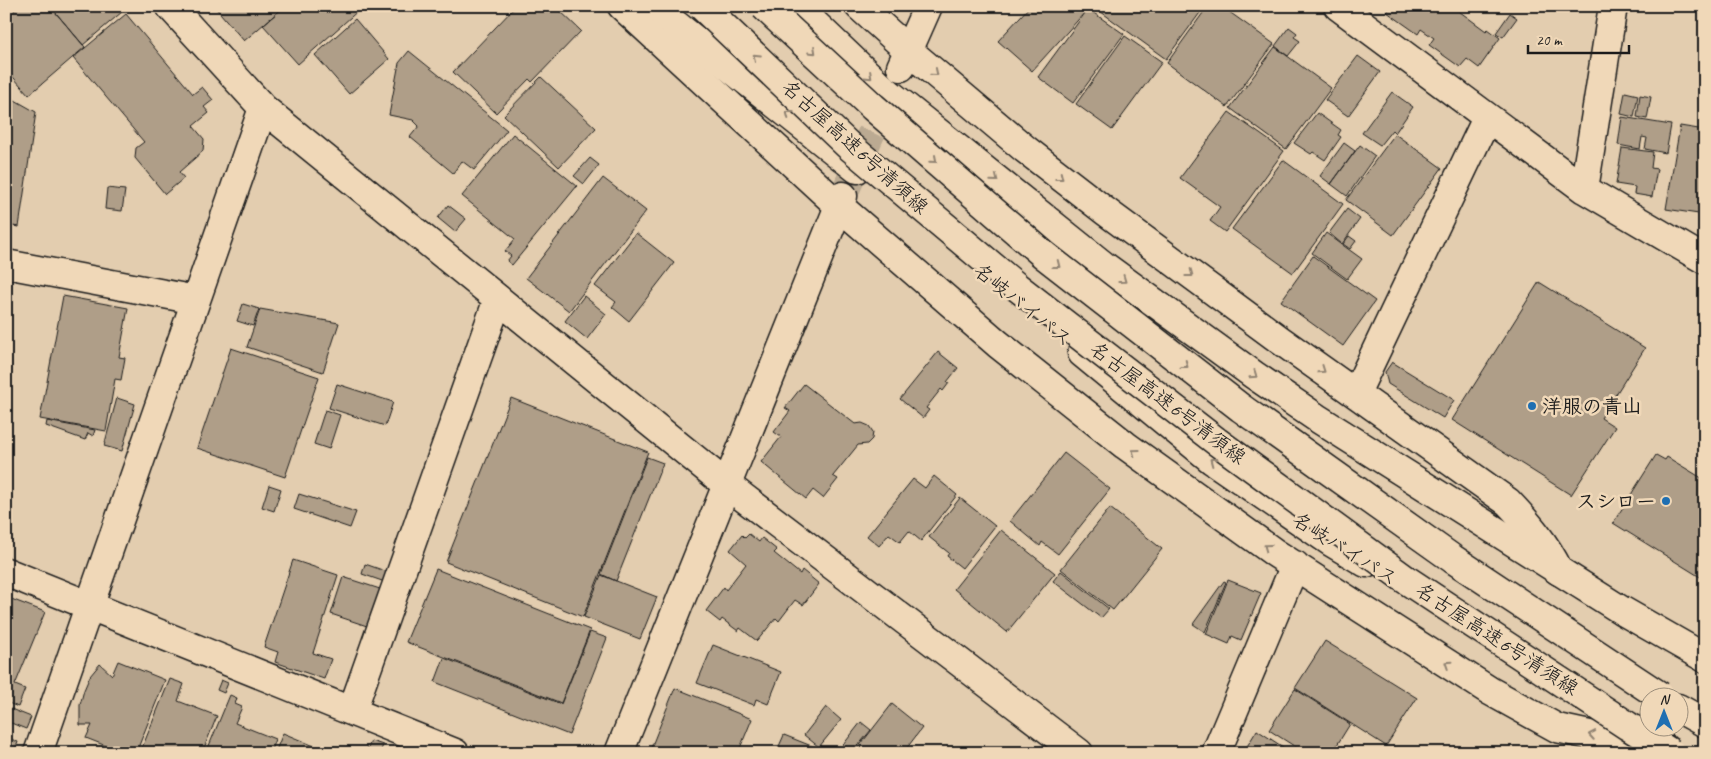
<svg xmlns="http://www.w3.org/2000/svg" width="1711" height="759" viewBox="0 0 1711 759" font-family="Caveat,'Klee One',sans-serif">
	<style>
		.building { fill: #af9e88; stroke: #1c1c1c }
		.lines { fill: none; stroke-linecap: round; stroke-linejoin: round }
		.street-tunnel { stroke: #bbaa92; stroke-width: 28; stroke-dasharray: 28 14; stroke-linecap: butt }
		.street-casing { stroke: #1c1c1c; stroke-width: 31 }
		.highway-casing { stroke: #1c1c1c; stroke-width: 31 }
		.street { stroke: #f0d8b8; stroke-width: 28 }
		.highway { stroke: #f0d8b8; stroke-width: 28 }
		.highway-bridge-casing { stroke: #1c1c1c; stroke-width: 31; stroke-linecap: butt }
		.highway-bridge { stroke: #f0d8b8; stroke-width: 28 }
		.oneway { stroke: #918372 }
		.poi-dot { fill: #1f6fb2; stroke: #f0d8b8; stroke-width: 2 }
		.labels { text-anchor: middle; dominant-baseline: central; stroke-width: 5; stroke-linejoin: round; paint-order: stroke }
		.street-label { font-size: 20px; fill: #1c1c1c; stroke: #f0d8b8 }
		.poi-label { font-size: 20px; font-weight: bold; fill: #1c1c1c; stroke: #f0d8b8; text-anchor: start }
	</style>
	<rect width="100%" height="100%" fill="#e3cdaf"/>
	<filter id="ink" filterUnits="userSpaceOnUse"><feTurbulence type="fractalNoise" baseFrequency=".02" numOctaves="2"/><feDisplacementMap in="SourceGraphic" scale="10" xChannelSelector="R" yChannelSelector="G"/><feConvolveMatrix kernelMatrix="1 2 1 2 8 2 1 2 1" color-interpolation-filters="sRGB"/></filter>
	<g filter="url(#ink)">
		<path class="building" d="M15,6H50L85,47L29,95L6,69V17L17,8Z
			M50,6H129L83,45Z
			M214,6H285L244,41Z
			M285,6H358L360,9L298,64L263,25Z
			M516,6H555L581,31L532,82L529,79L496,113L453,72Z
			M1030,6H1081L1086,11L1032,71L998,41Z
			M1099,6H1205L1166,59L1097,9Z
			M1208,6H1221L1274,44L1227,107L1167,63Z
			M1392,6H1452L1486,31L1488,29L1500,38L1479,68L1467,59L1460,67L1429,45L1434,38L1421,29L1418,34L1387,12Z
			M1088,9L1124,34L1073,103L1038,77Z
			M1510,13L1517,18L1503,37L1496,33Z
			M126,14L193,94L202,87L213,100L204,107L209,113L193,126L204,139L203,151L179,172L184,178L165,194L135,158L136,148L144,142L73,58Z
			M355,19L389,59L349,94L315,55Z
			M1289,27L1297,33L1294,37L1300,41L1288,56L1275,46Z
			M1125,36L1162,62L1112,130L1076,104Z
			M1275,47L1331,88L1286,149L1230,108Z
			M409,51L507,130L474,170L462,161L453,173L410,137L419,126L413,120L389,115L399,63Z
			M1358,56L1380,72L1348,116L1325,100Z
			M541,77L596,128L559,167L504,115Z
			M1392,92L1413,107L1395,133L1392,130L1380,145L1362,133Z
			M1625,92L1638,95L1634,117L1621,114Z
			M6,95L36,112L19,227L6,225Z
			M1640,95L1651,97L1647,119L1637,117Z
			M1229,112L1284,151L1225,232L1210,221L1220,207L1180,178Z
			M1317,113L1341,130L1338,135L1341,137L1325,160L1313,152L1311,154L1294,143Z
			M1622,117L1671,125L1666,153L1645,149L1647,138L1642,137L1640,149L1618,145Z
			M1680,126L1705,130V215L1666,209Z
			M513,134L577,186L512,265L507,261L511,256L505,251L515,239L462,196Z
			M1395,134L1442,168L1393,235L1346,200Z
			M1344,143L1355,151L1331,184L1320,176Z
			M1360,145L1375,156L1347,196L1331,184Z
			M1622,148L1653,152L1651,168L1657,169L1652,197L1634,194L1635,187L1616,184Z
			M590,158L599,165L584,184L574,176Z
			M1283,160L1343,204L1293,273L1232,229Z
			M603,178L646,211L569,311L526,278Z
			M107,188L125,190L122,211L105,209Z
			M448,205L466,219L455,232L438,218Z
			M1347,209L1360,219L1342,244L1329,233Z
			M636,233L674,263L629,321L612,307L616,302L595,286Z
			M1326,233L1362,259L1347,279L1312,253Z
			M1349,236L1356,241L1350,249L1343,244Z
			M1313,256L1375,301L1343,346L1281,301Z
			M1539,282L1645,348L1601,418L1615,427L1571,495L1452,420Z
			M63,296L128,308L119,357L125,358L121,380L115,379L106,431L40,419Z
			M584,296L606,314L587,339L565,321Z
			M243,304L259,309L253,326L237,321Z
			M260,309L339,323L323,372L247,347Z
			M231,348L319,377L285,477L197,448Z
			M938,352L958,368L947,382L949,383L943,391L941,389L926,408L929,410L923,418L900,399Z
			M1392,362L1454,400L1443,418L1388,384L1385,372Z
			M337,384L393,402L385,426L329,408Z
			M804,384L855,424L862,423L869,426L873,432L872,439L867,444L858,445L833,476L838,479L823,498L813,490L806,499L761,462L781,437L774,432L790,411L785,408Z
			M117,398L135,404L122,451L104,446Z
			M511,398L648,452L583,617L446,562Z
			M325,410L340,415L329,449L314,444Z
			M47,421L95,430L93,436L88,433L85,440L46,426Z
			M1064,453L1110,489L1058,554L1042,542L1040,546L1010,521Z
			M1656,455L1665,460L1667,457L1705,480V580L1613,523Z
			M647,457L663,463L616,581L601,574Z
			M934,476L957,495L921,541L909,531L900,542L889,534L879,546L867,536L913,479L925,488Z
			M269,485L281,489L274,511L262,507Z
			M299,494L356,512L350,528L294,509Z
			M960,498L995,526L962,568L947,556L949,553L929,537Z
			M1110,508L1162,549L1113,610L1061,569Z
			M1001,530L1055,573L1007,632L954,589Z
			M749,534L759,542L762,538L777,550L774,553L800,574L802,570L819,584L803,605L795,600L779,621L776,618L757,641L740,628L738,631L722,619L720,622L706,611L724,587L726,590L746,564L730,550L742,535L745,538Z
			M293,560L338,575L313,653L331,659L324,679L275,662L278,652L264,647Z
			M365,564L388,572L385,582L362,574Z
			M436,569L590,630L561,703L406,642Z
			M1061,571L1109,609L1101,618L1053,581Z
			M601,575L657,597L640,639L584,617Z
			M343,577L383,590L370,627L331,614Z
			M1228,580L1261,593L1241,640L1232,636L1229,644L1206,634Z
			M1224,581L1226,582L1205,632L1193,624Z
			M6,597L45,612L15,685L25,689L18,707L6,702Z
			M590,632L607,638L569,735L435,682L444,658L561,704Z
			M1325,641L1417,698L1386,746L1295,688Z
			M713,645L781,672L768,704L756,699L754,705L697,683Z
			M118,661L165,680L136,753H124L86,738L92,725H80V705L84,690L90,676L100,664L112,675Z
			M170,679L184,684L178,701L217,716L202,753H140Z
			M221,680L228,683L224,693L217,690Z
			M675,688L752,719L738,753H649Z
			M1295,689L1350,724L1332,753H1305L1269,730Z
			M230,695L237,698L235,704L242,707L235,723L275,739L270,753H206Z
			M892,704L922,728L903,753H854Z
			M6,707L31,717L26,729L6,721Z
			M826,707L841,720L819,747L804,735Z
			M861,722L871,730L853,752L843,745Z
			M1257,730L1292,753H1243Z
			M283,733L331,753H275Z
			M784,735L814,747L812,753H776Z
			M6,737L18,742L14,753H6Z
			M371,741L383,745L380,753H366Z"/>
		<g class="lines">
			<path class="street-tunnel" d="M843,196L889,94"/>
			<g class="street-casing">
				<path id="street" d="M170,6L263,108L727,485L1079,753
					M622,6L839,206L998,344L1125,445L1275,553L1490,691L1557,728L1594,736L1661,744
					M859,6L909,51L1025,149L1105,211L1280,340L1508,502C1528,523 1546,544 1559,571
					M1338,6L1584,189L1705,260
					M901,67L928,6
					M1584,189L1613,6
					M6,264L196,300
					M1356,393L1487,118
					M6,572L455,753
					M352,711L498,299
					M38,753L263,108
					M619,753L843,196
					M1216,753L1295,565"/>
			</g>
			<g class="highway-casing">
				<path id="highway" d="M657,6L670,20L857,169
					M796,6L880,86L1103,265L1254,375L1317,418L1621,610L1705,658
					M1082,353L1212,460L1331,542L1366,563
					M1678,708L1705,723"/>
			</g>
			<use href="#street" class="street"/>
			<use href="#highway" class="highway"/>
			<g class="highway-bridge-casing">
				<path id="highway-bridge" d="M702,6L849,146L1017,287L1216,441L1405,579L1628,726L1671,753
					M764,6L873,107L1044,255L1241,408L1453,559L1660,696"/>
			</g>
			<use href="#highway-bridge" class="highway-bridge"/>
		</g>
		<defs><path id="oneway-chevron" d="M-2-3.5L2.5 0L-2 3.5" fill="none" stroke-width="1.6" stroke-linecap="round" stroke-linejoin="round" transform="scale(1.25)"/></defs>
		<g class="oneway">
			<use href="#oneway-chevron" transform="translate(813 51) rotate(43)"/>
			<use href="#oneway-chevron" transform="translate(756 57) rotate(-137)"/>
			<use href="#oneway-chevron" transform="translate(935 73) rotate(40)"/>
			<use href="#oneway-chevron" transform="translate(869 76) rotate(43)"/>
			<use href="#oneway-chevron" transform="translate(789 114) rotate(-142)"/>
			<use href="#oneway-chevron" transform="translate(934 160) rotate(41)"/>
			<use href="#oneway-chevron" transform="translate(1060 177) rotate(38)"/>
			<use href="#oneway-chevron" transform="translate(995 179) rotate(39)"/>
			<use href="#oneway-chevron" transform="translate(1057 265) rotate(38)"/>
			<use href="#oneway-chevron" transform="translate(1190 274) rotate(37)"/>
			<use href="#oneway-chevron" transform="translate(1123 280) rotate(36)"/>
			<use href="#oneway-chevron" transform="translate(1185 365) rotate(38)"/>
			<use href="#oneway-chevron" transform="translate(1322 370) rotate(35)"/>
			<use href="#oneway-chevron" transform="translate(1254 375) rotate(35)"/>
			<use href="#oneway-chevron" transform="translate(1135 452) rotate(-144)"/>
			<use href="#oneway-chevron" transform="translate(1213 461) rotate(-143)"/>
			<use href="#oneway-chevron" transform="translate(1267 547) rotate(-144)"/>
			<use href="#oneway-chevron" transform="translate(1448 664) rotate(-147)"/>
			<use href="#oneway-chevron" transform="translate(1592 735) rotate(-170)"/>
		</g>
	</g>
	<g class="poi-dot">
		<circle cx="1532" cy="406" r="5"/>
		<circle cx="1666" cy="501" r="5"/>
	</g>
	<g class="labels">
		<g class="street-label">
			<text transform="translate(855 147) rotate(42)">名古屋高速6号清須線</text>
			<text transform="translate(1023 305) rotate(39)">名岐バイパス</text>
			<text transform="translate(1168 403) rotate(37)">名古屋高速6号清須線</text>
			<text transform="translate(1345 549) rotate(32)">名岐バイパス</text>
			<text transform="translate(1497 639) rotate(33)">名古屋高速6号清須線</text>
		</g>
		<g class="poi-label">
			<text x="1542" y="406">洋服の青山</text>
			<text x="1656" y="501" text-anchor="end">スシロー</text>
		</g>
	</g>
	<rect width="1711" height="759" fill="none" stroke="#f0d8b8" stroke-width="25"/>
	<rect x="12" y="12" width="1686" height="734" fill="none" stroke="#1c1c1c" stroke-width="2" filter="url(#ink)"/>
	<g transform="translate(1664 712)"><circle r="24" fill="#f0d8b8" stroke="#9b8d7a"/>
	<path d="M0-4L9 19L0 12L-9 19Z" fill="#1f6fb2"/>
	<text y="-8" font-size="14" font-weight="bold" text-anchor="middle" fill="#1c1c1c">N</text>
	</g>
	<path d="M1528 45v8h101v-8" fill="none" stroke="#1c1c1c" stroke-width="2.5"/>
	<text x="1536" y="45" font-size="15" fill="#1c1c1c" stroke="#f0d8b8" stroke-width="4" paint-order="stroke">20 m</text>
</svg>
